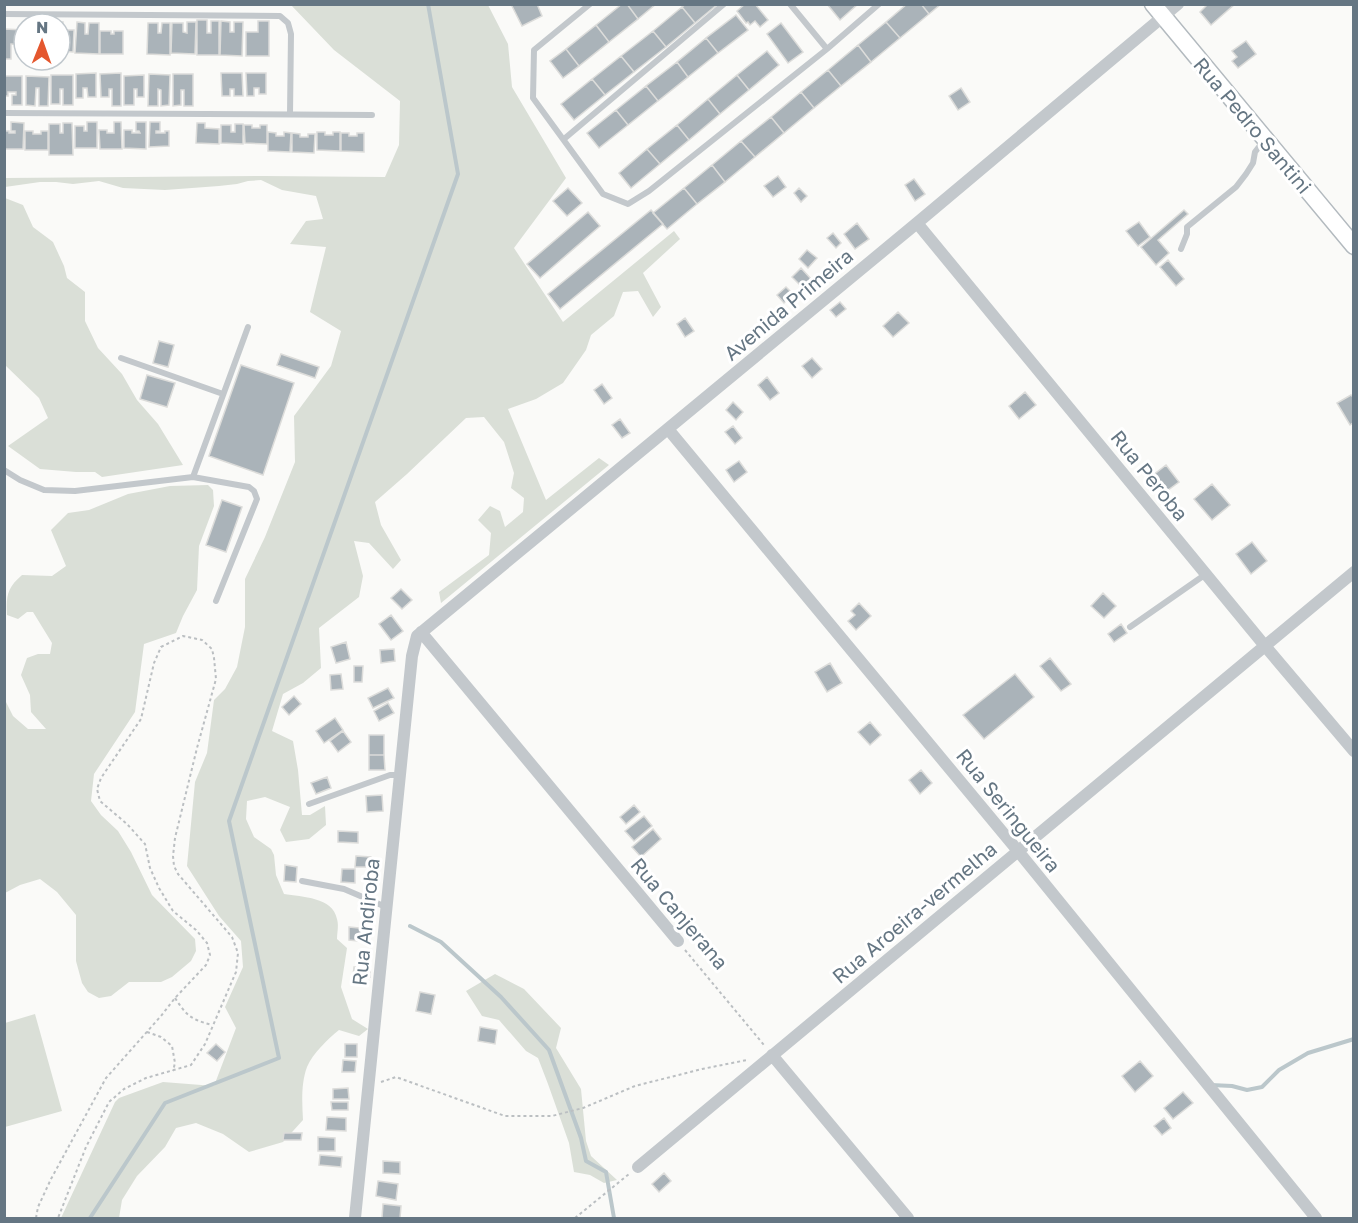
<svg xmlns="http://www.w3.org/2000/svg" width="1358" height="1223" viewBox="0 0 1358 1223" font-family="'Golos Text',sans-serif">
	<style>
		.green { fill: #dadfd7 }
		.lines { fill: none; stroke-linecap: round; stroke-linejoin: round }
		.stream { stroke: #bbc7cb; stroke-width: 4 }
		.building { fill: #aab3b9; stroke: #dcdcda; stroke-width: 1.5 }
		.secondary-casing { stroke: #b3babf; stroke-width: 19 }
		.path { stroke: #bbbfc2; stroke-width: 2; stroke-dasharray: 3 3; stroke-linecap: butt }
		.lane { stroke: #c3c8cc; stroke-width: 6 }
		.street { stroke: #c3c8cc; stroke-width: 12 }
		.secondary { stroke: #fff; stroke-width: 16 }
		.labels { text-anchor: middle; dominant-baseline: central; stroke-width: 6; stroke-linejoin: round; paint-order: stroke }
		.street-label { font-size: 20px; fill: #657683; stroke: #fff }
	</style>
	<rect width="100%" height="100%" fill="#fafaf8"/>
	<path class="green" d="M291,5H488L508,44L512,87L566,178L514,248L563,322L674,231L680,239L643,273L661,307L653,317L638,291L623,292L614,316L591,335L586,350L563,383L536,399L508,409L546,500L599,458L609,465L441,603L439,592L489,555L491,533L478,520L490,506L500,511L505,527L523,512L524,498L511,488L514,473L504,442L484,417L466,418L407,474L375,502L381,525L401,560L393,569L369,543L354,541L363,576L359,597L319,628L321,668L303,683L283,694L272,731L293,741L298,770L302,815H310L325,806L326,825L309,839L286,842L280,830L290,807L265,797L247,801L246,819L254,837L271,849L274,855L276,875L284,894C302,897 333,897 337,919C339,925 337,933 337,939L347,948L341,987L352,1019L368,1029L359,1036L339,1030C328,1039 313,1053 307,1067C301,1083 302,1102 303,1120L283,1142L249,1152L223,1134L196,1123L176,1128L165,1147L137,1176L122,1200L119,1218H61L115,1102L119,1098L163,1082L214,1086L236,1028L225,1007L243,967L241,941L219,916L187,866L195,782L207,753L214,700L225,689L237,667L245,627V579L265,537L295,462L294,416L331,366L341,331L310,312L326,247L290,244L306,221L323,219L316,196L282,190L261,180L248,181L237,184L219,186L165,190L123,188L99,181L73,184L56,182H40L5,187V178L264,176L385,177L399,145L400,101L334,50Z
		M5,198L23,205L33,227L53,242L64,266L67,278L85,292V321L98,348L122,374L137,400L158,424L183,465L102,477L95,472H76L40,469L8,446L48,418L39,398L5,365Z
		M208,485L213,490L214,506L199,546L197,590L183,616L176,633L144,644L135,712L94,774L91,801L101,815L118,831L131,852L152,895L195,939L196,951L191,961L172,977L161,982H129L111,996L99,998L88,992L82,983L76,961V915L57,892L40,879L20,885L5,893V700L13,716L28,729H46L31,712L30,695L21,675L27,658L38,654H50L52,643L33,612H27L18,619L7,615C6,596 7,588 22,575L52,576L66,566L51,530L68,513L89,510L128,494L170,486Z
		M495,974L524,989L561,1028L556,1048L581,1089L586,1141L591,1156L617,1180L604,1183L590,1175L574,1172L569,1143L548,1084L538,1058L526,1051L499,1020L482,1016L466,991Z
		M35,1014L62,1111L5,1127V1023Z"/>
	<g class="lines">
		<path class="stream" d="M410,926L441,942L501,997L549,1050L581,1138L586,1161L606,1172L614,1218
			M1211,1085L1232,1086L1247,1090L1262,1087L1279,1070L1308,1053L1354,1039
			M90,1218L165,1103L279,1058L229,821L458,174L428,4"/>
	</g>
	<path class="building" d="M511,4H537L542,16L522,26Z
		M622,4H627L638,19L609,42L596,25Z
		M627,4H656L638,19Z
		M686,4H718L695,23L682,7Z
		M745,4H755L768,20L760,27L755,21L750,25L748,22L746,23L737,11Z
		M827,4H858L840,20Z
		M907,4H921L929,14L900,38L886,22Z
		M921,4H941L929,14Z
		M1208,4H1235L1211,25L1200,12Z
		M682,7L695,23L666,47L653,31Z
		M736,15L748,30L718,53L706,38Z
		M197,20H207V33H211V21H219V55H197Z
		M221,21L230,22V32H234V22H243L242,56L220,55Z
		M258,21H269V56H246V32H258Z
		M52,22H63L62,33L66,34V30H74L73,52L60,51V24H52Z
		M77,22L85,23V34H88L89,23H99V54L75,53Z
		M187,22H196L195,54L171,53L172,23H183V32L187,33Z
		M886,22L900,38L871,62L858,45Z
		M148,23H158V33H161L162,23H170V55L147,54Z
		M781,23L803,52L788,63L767,34Z
		M596,25L609,42L579,66L566,49Z
		M4,29L24,30V45L11,44V59H4Z
		M100,31H111V34H114V31H123V54H100Z
		M653,31L666,47L634,72L621,56Z
		M706,38L718,53L688,77L677,62Z
		M1246,41L1256,54L1238,68L1232,61L1237,57L1232,51Z
		M858,45L871,62L841,86L828,70Z
		M566,49L579,66L563,78L550,61Z
		M767,51L779,65L749,90L737,75Z
		M621,56L634,72L605,95L592,79Z
		M677,62L688,77L658,101L646,86Z
		M828,70L841,86L814,108L801,92Z
		M96,73V97H88L87,88H83V98H76V74Z
		M121,73V106H112V89H109V97H101L100,74Z
		M221,73H242L243,96H234V89H230V96H222Z
		M246,73H266V94H259V88H254V96H247Z
		M149,74L170,75L169,105L161,106V90L158,89V106H148Z
		M173,74H193V106H184V90H181V105L173,106Z
		M51,75H73V105H63V89H60V104H51Z
		M144,75V97H137V89H134V105H124V76Z
		M737,75L749,90L720,114L708,99Z
		M4,76H22V105H12V95H16V92H8V96H4Z
		M26,76L49,77L48,106H39V88H36L35,106L26,105Z
		M592,79L605,95L574,120L561,104Z
		M646,86L658,101L628,125L616,110Z
		M961,88L970,102L958,110L949,96Z
		M801,92L814,108L784,133L771,117Z
		M708,99L720,114L689,140L677,125Z
		M616,110L628,125L599,148L587,133Z
		M771,117L784,133L755,157L741,141Z
		M11,122L24,123L23,149H4V131H9V133H15V131H11Z
		M87,122H97V148H75V126H84V131H87Z
		M114,122H121L122,149H100L99,130H107V133H114Z
		M136,122H146V149L124,148V130H132V133H140L139,131H136Z
		M150,122H160V131H156V133H165V131H169V146L149,147Z
		M63,123H72L73,155H49V124H60V133H63Z
		M197,123H205V128L219,129V144L196,143Z
		M235,124H243V144L221,143V125H231V132H235Z
		M244,125H252V128H260V125H267V144L245,143Z
		M677,125L689,140L660,164L647,149Z
		M25,131H33V134H41V131H48V150H25Z
		M268,132L276,133V136H284V132L291,133L290,152L268,151Z
		M317,132H325V135H333V132H340V151L317,150Z
		M292,133L300,134V137H308V134H315L314,153L292,152Z
		M341,133H349V136H357V133H364V152L341,151Z
		M741,141L755,157L725,182L712,165Z
		M647,149L660,164L631,188L619,173Z
		M712,165L725,182L697,204L684,188Z
		M778,176L786,187L773,197L764,186Z
		M914,179L925,194L915,201L905,185Z
		M568,188L582,203L567,216L553,201Z
		M684,188L697,204L667,229L653,213Z
		M799,188L807,196L801,202L794,193Z
		M651,210L663,224L560,309L548,294Z
		M1184,210L1188,214L1158,240L1169,253L1156,265L1141,247Z
		M588,212L600,226L540,278L527,264Z
		M1139,222L1150,237L1138,246L1126,231Z
		M857,223L869,239L855,249L844,234Z
		M833,233L841,243L836,248L827,238Z
		M807,250L817,258L808,268L799,259Z
		M1168,260L1184,279L1176,286L1160,267Z
		M801,268L812,280L803,288L792,277Z
		M786,287L793,294L784,303L777,295Z
		M840,302L846,309L836,317L830,310Z
		M898,312L909,323L893,337L883,326Z
		M685,318L694,331L685,337L677,324Z
		M159,341L174,345L168,367L153,363Z
		M281,354L319,367L315,378L277,365Z
		M812,358L822,369L812,378L802,366Z
		M241,365L294,383L263,475L209,456Z
		M147,375L175,383L167,407L140,399Z
		M767,377L779,393L770,400L758,385Z
		M602,384L612,398L604,404L594,390Z
		M1025,392L1036,405L1019,419L1009,406Z
		M1351,395L1354,398V422L1350,425L1337,403Z
		M733,402L743,412L736,420L726,410Z
		M620,419L630,433L622,438L612,425Z
		M733,426L742,438L735,444L725,432Z
		M739,461L747,472L734,482L726,470Z
		M1166,465L1179,482L1164,493L1152,476Z
		M1212,484L1230,505L1212,520L1194,499Z
		M222,500L242,507L226,552L206,545Z
		M1252,542L1267,561L1251,574L1236,554Z
		M401,589L412,600L402,609L391,598Z
		M1103,593L1116,606L1104,618L1091,606Z
		M859,603L871,616L856,630L848,621L855,615L851,611Z
		M391,615L403,631L391,640L379,624Z
		M1121,624L1127,633L1114,642L1108,634Z
		M346,642L350,659L336,663L331,647Z
		M394,649L395,661L381,663L380,650Z
		M1050,658L1071,684L1061,691L1040,666Z
		M830,663L842,683L827,692L815,672Z
		M354,666H363L362,682H354Z
		M341,674L343,689L331,690L330,675Z
		M1015,674L1034,697L984,739L963,715Z
		M388,688L394,698L373,708L368,698Z
		M294,696L301,704L289,715L282,707Z
		M388,703L394,713L379,721L374,711Z
		M335,718L343,730L324,743L316,731Z
		M870,722L881,735L870,745L858,732Z
		M343,731L351,742L338,752L330,741Z
		M369,735H384V755H369Z
		M369,755H384L385,770H369Z
		M921,770L932,783L920,794L909,780Z
		M327,777L331,788L316,794L311,783Z
		M382,795L383,811L367,812L366,796Z
		M634,805L640,812L626,824L620,817Z
		M644,816L652,826L634,841L625,831Z
		M653,829L661,839L641,857L632,847Z
		M338,831L358,832V843L338,842Z
		M356,856L371,857V867H355Z
		M285,865L297,867L296,882L284,881Z
		M342,869H355V883L341,882Z
		M349,927L369,929L368,942L349,940Z
		M354,967L370,968V977H353Z
		M420,992L435,995L431,1014L416,1011Z
		M480,1027L497,1030L495,1044L478,1041Z
		M216,1044L225,1052L217,1061L207,1053Z
		M345,1044H357V1057H345Z
		M343,1060L356,1061L355,1072H342Z
		M1140,1061L1153,1076L1135,1092L1122,1076Z
		M348,1088L349,1099H333V1089Z
		M1183,1092L1193,1103L1173,1119L1164,1108Z
		M331,1102H348V1110H332Z
		M327,1117L346,1118V1131L326,1130Z
		M1164,1118L1171,1128L1162,1135L1154,1126Z
		M284,1133H302L301,1140H283Z
		M318,1137L335,1138V1151H318Z
		M320,1155L342,1157L341,1167L319,1165Z
		M383,1161L400,1162V1174L383,1173Z
		M664,1173L671,1181L659,1192L652,1184Z
		M378,1181L398,1184L396,1200L376,1196Z
		M383,1204L401,1206L400,1218H382Z"/>
	<g class="lines">
		<g class="secondary-casing">
			<path id="secondary" d="M1153,4L1354,246"/>
		</g>
		<path class="path" d="M685,950L764,1045
			M175,998C187,1016 190,1019 212,1025
			M147,1032L161,1037L172,1046L175,1063L173,1071
			M381,1082L396,1077L505,1116H552L583,1108L635,1086L702,1069L747,1060
			M36,1218L38,1207L51,1179L106,1078L161,1016L175,998L206,965L210,955L207,943L196,930L173,911L159,888L150,868L145,844L127,824L100,801L97,789L101,778L141,719L154,663L161,647L183,636L202,640L212,649L214,658L216,679L197,748L175,838L173,856L174,866L178,874L232,937L238,953L236,972L205,1044L191,1065L146,1078L124,1089L109,1102L86,1147L58,1218
			M575,1218L629,1174"/>
		<path class="lane" d="M590,4L534,50L533,98L603,194L628,204L649,191L827,49L879,4
			M790,4L827,49
			M4,14L280,16L288,23L291,34L290,114
			M4,113L372,115
			M564,139L724,4
			M1181,249L1187,234V227L1236,187L1246,174L1253,163L1255,152L1265,139
			M121,358L223,394
			M4,470L20,480L44,490L75,491L193,477L249,487L254,491L257,499L216,601
			M193,477L248,327
			M1130,627L1206,574
			M309,804L390,775H399
			M302,881L344,889L386,907"/>
		<path class="street" d="M917,223L1265,646L1354,751
			M668,429L1018,851L1316,1218
			M421,632L678,941
			M772,1055L908,1218
			M638,1167L1354,572
			M355,1218L412,656L417,636L917,223L1178,4"/>
		<use href="#secondary" class="secondary"/>
	</g>
	<g class="labels">
		<g class="street-label">
			<text transform="translate(1253 125) rotate(50)">Rua Pedro Santini</text>
			<text transform="translate(788 304) rotate(-40)">Avenida Primeira</text>
			<text transform="translate(1150 475) rotate(51)">Rua Peroba</text>
			<text transform="translate(1009 810) rotate(51)">Rua Seringueira</text>
			<text transform="translate(914 912) rotate(-40)">Rua Aroeira-vermelha</text>
			<text transform="translate(680 913) rotate(50)">Rua Canjerana</text>
			<text transform="translate(365 922) rotate(-84)">Rua Andiroba</text>
		</g>
	</g>
	<rect width="1358" height="1223" fill="none" stroke="#657683" stroke-width="12"/>
	<g transform="translate(42 42) rotate(1)"><circle r="28" fill="#ffffff" stroke="#c1c8cd" stroke-width="1.5"/>
	<path d="M0-4.5L10 22L0 15L-10 22Z" fill="#e4572e"/>
	<text y="-9" font-size="16" font-weight="bold" text-anchor="middle" fill="#657683">N</text>
	</g>
</svg>
